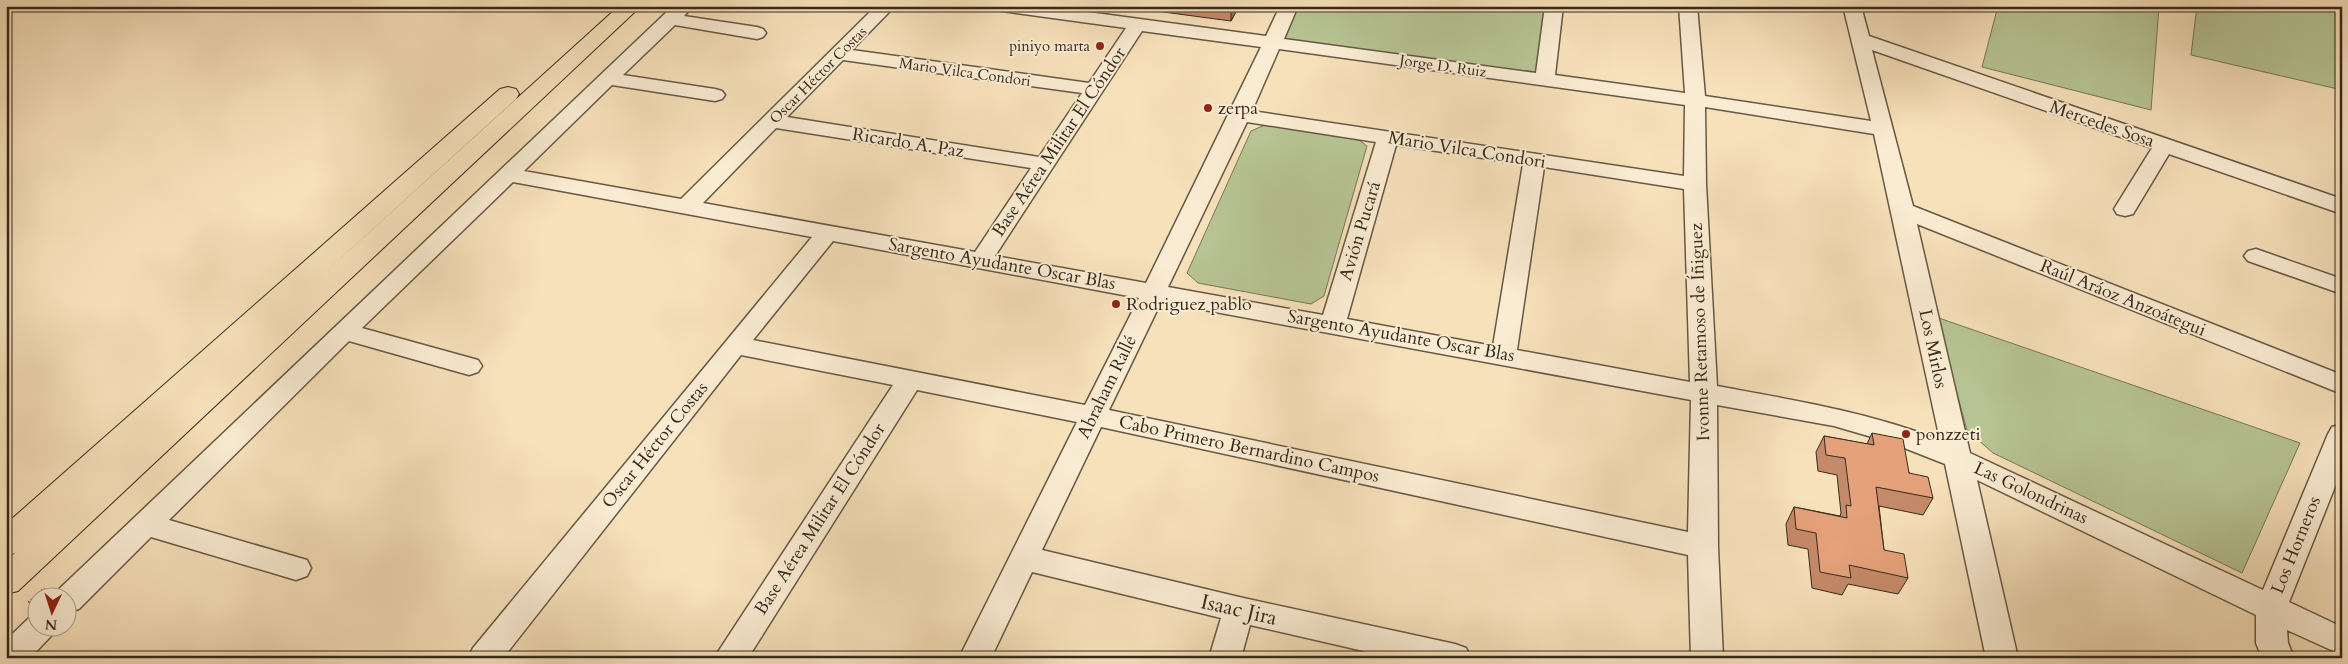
<svg xmlns="http://www.w3.org/2000/svg" width="2348" height="664" viewBox="0 0 2348 664" font-family="Cardo,serif">
	<style>
		.green { fill: #b7c494; stroke: #767758 }
		.lines { fill: none; stroke-linecap: round; stroke-linejoin: round }
		.minor-casing { stroke: #665844; stroke-width: 3 }
		.major-casing { stroke: #352a1c; stroke-width: 2 }
		.path { stroke: #352a1c; stroke-width: 4; stroke-dasharray: 1 2.5; stroke-linecap: butt }
		.minor { fill: #faecd3; fill-rule: evenodd }
		.major { fill: #f7e1bb; fill-rule: evenodd }
		.wall { fill: #c58a69; stroke: #352a1c }
		.shaded-wall { fill: #a07155; stroke: #352a1c }
		.building { fill: #e5a17a; stroke: #352a1c }
		.poi-dot { fill: #8f2418; stroke: #faecd3; stroke-width: 2 }
		.labels { text-anchor: middle; dominant-baseline: central; stroke-width: 4; stroke-linejoin: round; paint-order: stroke }
		.far-poi-label { font-size: 15px; fill: #352a1c; stroke: #faecd3; text-anchor: end }
		.far-street-label { font-size: 15px; fill: #352a1c; stroke: #faecd3 }
		.poi-label { font-size: 18px; fill: #352a1c; stroke: #faecd3; text-anchor: start }
		.street-label { font-size: 18px; fill: #352a1c; stroke: #faecd3 }
		.near-street-label { font-size: 21px; fill: #352a1c; stroke: #faecd3 }
	</style>
	<rect width="100%" height="100%" fill="#f7e1bb"/>
	<filter id="stains"><feTurbulence type="fractalNoise" baseFrequency=".004" numOctaves="4"/><feColorMatrix values="0 0 0 0 .2 0 0 0 0 .09 0 0 0 0 .02 0 0 0 .5 -.17"/></filter>
	<radialGradient id="worn" r=".72"><stop offset=".6" stop-color="#630" stop-opacity="0"/><stop offset="1" stop-color="#630" stop-opacity=".3"/></radialGradient>
	<path class="green" d="M1290,6H1553L1545,80L1272,43Z
		M1998,6L2159,7L2151,110L1982,67Z
		M2197,6H2342V90L2191,55Z
		M1265,125L1359,140L1367,146L1324,296L1311,304L1198,283L1187,273L1251,131Z
		M1936,317L2300,443L2242,573L1993,453L1967,430Z"/>
	<g class="lines">
		<g class="minor-casing">
			<path id="minor" d="M673,6H693L684,16L757,27L763,29L766,33L763,37L757,39L675,25L623,75L715,89L722,91L725,95L722,99L715,101L612,85L524,171L681,199L876,6H895L852,50L1089,83L1126,28L1002,11L996,10L993,6H1043L1266,36L1280,6H1298L1284,39L1536,73L1545,6H1563L1555,75L1685,93L1679,6H1697L1705,96L1871,121L1843,6H1861L1869,36L2342,199V214L2169,154L2133,214L2125,216L2117,214L2114,209L2152,148L1872,50L1913,206L2342,375V394L1917,224L1970,453L2263,590L2328,434L2332,427L2342,424V469L2289,602L2342,627V655L2287,630L2288,643L2294,658H2262L2256,643V615L1977,480L2018,658H1986L1945,464L1889,442L1834,426L1717,405L1718,547L1723,658H1691L1688,555L1101,427L1042,550L1239,597L1455,644L1466,648L1471,658H1394L1250,625L1241,658H1209L1221,618L1032,572L991,658H959L1077,422L917,390L748,658H714L893,385L741,355L503,658H468L473,648L812,237L513,182L362,328L478,360L482,366L478,372L469,375L349,341L169,520L307,560L311,568L307,576L296,580L151,537L79,609L68,612V596H54L57,591ZM1142,31L1261,47L1146,283L995,256ZM1279,49L1685,105L1684,176L1252,111ZM843,60L1082,93L1039,157L787,117ZM1705,107L1874,134L1940,440C1868,412 1793,400 1717,386L1706,184ZM1247,122L1376,142L1323,315L1168,287ZM776,128L1031,168L975,252L703,203ZM1396,145L1523,164L1493,346L1347,319ZM1544,167L1684,189L1690,382L1517,350ZM833,241L1139,298L1085,405L753,340ZM1161,302L1691,400L1688,532L1109,410Z
				M2256,249L2342,279V294L2248,261L2244,256L2248,251Z
				M38,614V626H57L52,635L30,658H6V640L30,617Z"/>
		</g>
		<g class="major-casing">
			<path id="major" d="M619,6H641L18,591L6,594V561L15,553L6,556V524L500,89L508,87L516,89L519,94L516,99L299,296Z"/>
		</g>
		<path class="path" d="M29,603L45,589"/>
		<use href="#minor" class="minor"/>
		<use href="#major" class="major"/>
	</g>
	<path class="wall" d="M1118,6H1239L1231,21Z
		M1872,433L1933,498L1923,515L1879,506L1884,550L1908,578L1898,594L1848,584L1842,595L1812,588L1808,549L1788,545L1786,524L1794,507L1840,516L1841,513L1837,475L1818,471L1816,452L1824,436L1867,444Z"/>
	<path class="shaded-wall" d="M1232,6H1239L1231,21V7Z"/>
	<path class="building" d="M1872,433L1903,439L1909,473L1928,477L1933,498L1876,487L1884,550L1904,554L1908,578L1849,565L1851,578L1820,572L1816,533L1796,529L1794,507L1847,518L1846,505L1851,506L1845,458L1826,455L1824,436L1874,445Z"/>
	<g class="poi-dot">
		<circle cx="1100" cy="46" r="5"/>
		<circle cx="1208" cy="108" r="5"/>
		<circle cx="1116" cy="304" r="5"/>
		<circle cx="1906" cy="434" r="5"/>
	</g>
	<g class="labels">
		<g class="far-poi-label">
			<text x="1090" y="46">piniyo marta</text>
		</g>
		<g class="far-street-label">
			<text transform="translate(1443 66) rotate(8)">Jorge D. Ruiz</text>
			<text transform="translate(965 72) rotate(8)">Mario Vilca Condori</text>
			<text transform="translate(818 75) rotate(-45)">Oscar Héctor Costas</text>
		</g>
		<g class="poi-label">
			<text x="1218" y="108">zerpa</text>
			<text x="1126" y="304">Rodriguez pablo</text>
			<text x="1916" y="434">ponzzeti</text>
		</g>
		<g class="street-label">
			<text transform="translate(2102 124) rotate(19)">Mercedes Sosa</text>
			<text transform="translate(1059 142) rotate(-56)">Base Aérea Militar El Cóndor</text>
			<text transform="translate(908 143) rotate(9)">Ricardo A. Paz</text>
			<text transform="translate(1467 150) rotate(9)">Mario Vilca Condori</text>
			<text transform="translate(1360 231) rotate(-73)">Avión Pucará</text>
			<text transform="translate(1002 264) rotate(10)">Sargento Ayudante Oscar Blas</text>
			<text transform="translate(2123 298) rotate(22)">Raúl Aráoz Anzoátegui</text>
			<text transform="translate(1700 332) rotate(-92)">Ivonne Retamoso de Íñiguez</text>
			<text transform="translate(1401 336) rotate(10)">Sargento Ayudante Oscar Blas</text>
			<text transform="translate(1933 349) rotate(78)">Los Mirlos</text>
			<text transform="translate(1107 387) rotate(-64)">Abraham Rallé</text>
			<text transform="translate(655 445) rotate(-51)">Oscar Héctor Costas</text>
			<text transform="translate(1249 449) rotate(12)">Cabo Primero Bernardino Campos</text>
			<text transform="translate(2031 493) rotate(25)">Las Golondrinas</text>
			<text transform="translate(820 519) rotate(-57)">Base Aérea Militar El Cóndor</text>
			<text transform="translate(2296 545) rotate(-68)">Los Horneros</text>
		</g>
		<g class="near-street-label">
			<text transform="translate(1239 610) rotate(13)">Isaac Jira</text>
		</g>
	</g>
	<rect width="2348" height="664" fill="none" stroke="#f7e1bb" stroke-width="25"/>
	<rect x="8" y="8" width="2333" height="649" fill="none" stroke="#352a1c" stroke-width="2.5"/>
	<rect x="12" y="12" width="2323" height="639" fill="none" stroke="#352a1c"/>
	<g transform="translate(52 612) rotate(184)"><circle r="24" fill="#faecd3" stroke="#ab9e8a"/>
	<path d="M0-4L9 19L0 12L-9 19Z" fill="#8f2418"/>
	<text y="-8" font-size="14" font-weight="bold" text-anchor="middle" fill="#352a1c">N</text>
	</g>
	<rect width="100%" height="100%" filter="url(#stains)"/>
	<rect width="100%" height="100%" fill="url(#worn)"/>
</svg>
